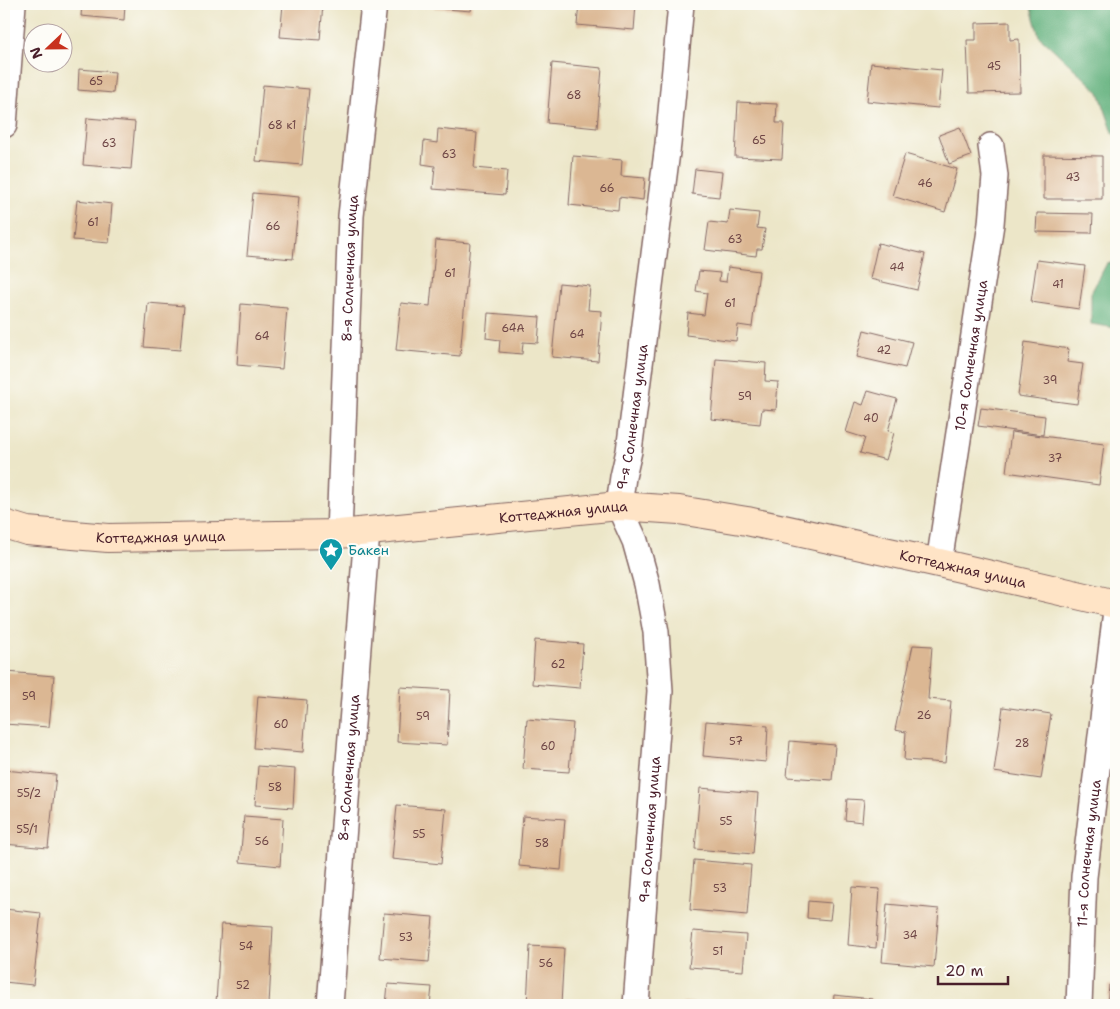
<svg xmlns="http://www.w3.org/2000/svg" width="1120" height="1009" viewBox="0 0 1120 1009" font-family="'Shantell Sans',sans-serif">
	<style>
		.forest { fill: #60b07b; stroke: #556853 }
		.building { fill: #dbb793 }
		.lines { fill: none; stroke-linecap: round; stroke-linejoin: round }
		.street-casing { stroke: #836562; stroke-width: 28 }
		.secondary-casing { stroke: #836562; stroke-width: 30 }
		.street { stroke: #fff; stroke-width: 25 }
		.secondary { stroke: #ffe4c6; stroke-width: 28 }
		.labels { text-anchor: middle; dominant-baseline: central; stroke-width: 4; stroke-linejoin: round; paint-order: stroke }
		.number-label { font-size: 11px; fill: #6e4545 }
		.street-label { font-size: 14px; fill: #4a1f2b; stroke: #fdfcf7 }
		.culture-label { font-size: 14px; fill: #0d838f; stroke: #fdfcf7; text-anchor: start }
	</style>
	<rect width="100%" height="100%" fill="#fdfcf7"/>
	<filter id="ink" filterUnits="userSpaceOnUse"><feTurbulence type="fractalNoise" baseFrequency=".02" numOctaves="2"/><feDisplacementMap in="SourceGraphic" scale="10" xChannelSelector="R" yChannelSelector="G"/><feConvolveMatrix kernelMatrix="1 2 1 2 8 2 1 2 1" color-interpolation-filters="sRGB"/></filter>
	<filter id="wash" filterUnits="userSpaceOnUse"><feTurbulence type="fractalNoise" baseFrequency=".0096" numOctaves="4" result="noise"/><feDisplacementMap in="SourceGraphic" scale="20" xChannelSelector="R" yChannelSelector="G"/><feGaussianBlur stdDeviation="1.12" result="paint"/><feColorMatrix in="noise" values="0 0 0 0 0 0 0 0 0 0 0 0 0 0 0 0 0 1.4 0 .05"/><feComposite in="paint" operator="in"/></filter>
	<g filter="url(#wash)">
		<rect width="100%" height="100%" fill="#ece6c8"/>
		<path class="forest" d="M1030,4H1116V138L1113,133L1099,92L1039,36Z
			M1116,262V328L1091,324V293L1107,263Z"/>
		<g id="blocks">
			<path class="building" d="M82,4H125L124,20L81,16Z
				M283,4H323L320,40L280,37Z
				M435,4H472L471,11L434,8Z
				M579,4H636L634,30L577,25Z
				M1010,22V40L1019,39L1020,92L969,93L967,40H976V23Z
				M552,63L602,68L597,128L547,123Z
				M871,63L942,70L938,108L867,101Z
				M79,69L115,72L113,93L78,90Z
				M263,85L309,89L302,165L256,161Z
				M738,102L777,104L776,123H784L782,159L735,157Z
				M87,118L135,122L131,169L83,165Z
				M960,127L971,156L949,164L939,135Z
				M438,129L477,133L474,168L507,171L505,195L433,189L435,166L422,164L424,141L437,143Z
				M905,154L957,169L945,212L892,196Z
				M1044,155L1102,156V199H1044Z
				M573,156L622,160L621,176L645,178L643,200L619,197L618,210L569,205Z
				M695,169L722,172L719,197L692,194Z
				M253,193L299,197L293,259L247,255Z
				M77,200L112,204L109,243L73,240Z
				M730,210L759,213L757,228L765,229L762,249H757L756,256L705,250L709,222L728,224Z
				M1037,213L1093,214L1092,233L1036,232Z
				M436,240L470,243L460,356L396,350L401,303L430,306Z
				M878,243L925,254L917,290L870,279Z
				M1037,260L1085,266L1079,309L1031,302Z
				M728,267L759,271L752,327L738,325L736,341L686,335L688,313L704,315L707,293L696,291L699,271L720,273L719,281L726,282Z
				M559,283L590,286L588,310L602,311L598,361L552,357Z
				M148,303L184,306L180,350L144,347Z
				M241,304L287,308L282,369L237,365Z
				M488,313L540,317L538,343L523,342L522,354L499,352L500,340L486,338Z
				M864,330L912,342L905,368L857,357Z
				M1025,342L1069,349L1067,362L1083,364L1077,404L1018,396Z
				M716,359L766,363L765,381L778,382L776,410L762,409L760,424L711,419Z
				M868,391L897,399L888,431L894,433L886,460L860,453L865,438L846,432L855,402L863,405Z
				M981,408L1045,416L1043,435L978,426Z
				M1011,432L1104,444L1099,485L1006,472Z
				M535,640L583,644L580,688L532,684Z
				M913,645L932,646L928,699L951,701L945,763L904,760L906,732L895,730Z
				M7,672L54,676L49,727L4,724Z
				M400,687L450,690L447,745L397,742Z
				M258,696L307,700L303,752L254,748Z
				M1003,707L1051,714L1041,779L994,772Z
				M527,719L573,723L569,772L523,769Z
				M706,721L768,726L766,762L703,756Z
				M790,741L835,745L832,780L787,777Z
				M258,766L295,769L293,808L255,805Z
				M4,770L56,775L48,848L4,844Z
				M700,788L758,793L753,854L695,849Z
				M847,799L864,800L862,822L845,820Z
				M397,805L446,809L441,864L392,859Z
				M244,816L283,819L280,866L240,862Z
				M523,816L565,819L561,870L519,866Z
				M694,860L751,865L747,915L690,910Z
				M852,887L880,889L876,948L848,945Z
				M808,901L832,903L830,920L807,918Z
				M887,904L939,909L934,967L882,962Z
				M4,909L41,913L33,985L4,982Z
				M384,913L433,917L429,962L380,958Z
				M221,924L273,927L269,1005L216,1003Z
				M693,931L746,935L743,971L689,967Z
				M530,946L564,948L561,1005H527Z
				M388,984L432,987L430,1005H386Z
				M1109,985H1116V1005H1107Z
				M834,995L872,999L871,1005H833Z
				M683,1002L707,1004V1005H682Z"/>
		</g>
	</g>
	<g filter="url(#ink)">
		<use href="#blocks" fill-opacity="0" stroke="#836562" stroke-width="1"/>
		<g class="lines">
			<g class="street-casing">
				<g id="street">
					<path d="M4,125L13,4"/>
					<path id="s1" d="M339,534L351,216L374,4"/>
					<path id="s2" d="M939,563L991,224L995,176L991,146"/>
					<path id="s3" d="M330,1005L367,532"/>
					<path id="s4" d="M636,1005L660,691L656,632L647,584L635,541L619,506L623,477L629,451L668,144L681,4"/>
					<path id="s5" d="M1079,1005L1084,877L1116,611"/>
				</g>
			</g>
			<g class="secondary-casing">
				<g id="secondary">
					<path id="s6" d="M4,524L27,531L108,538L339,534L619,506L679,510L747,521L939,563L1116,604"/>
				</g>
			</g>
			<use href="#street" class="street"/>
			<use href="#secondary" class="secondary"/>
		</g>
	</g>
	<defs>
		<g id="sight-pin" transform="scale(1.25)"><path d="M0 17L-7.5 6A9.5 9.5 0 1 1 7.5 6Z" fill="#0f9aa8" stroke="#fdfcf7"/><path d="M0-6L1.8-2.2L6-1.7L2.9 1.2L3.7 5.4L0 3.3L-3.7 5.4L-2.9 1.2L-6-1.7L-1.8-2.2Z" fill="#fff"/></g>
	</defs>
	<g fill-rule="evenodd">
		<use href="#sight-pin" x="331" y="550"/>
	</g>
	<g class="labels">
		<g class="number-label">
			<text x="994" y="66">45</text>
			<text x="96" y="81">65</text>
			<text x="574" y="95">68</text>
			<text x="282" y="125">68 к1</text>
			<text x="759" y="140">65</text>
			<text x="109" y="143">63</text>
			<text x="449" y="154">63</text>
			<text x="1073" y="177">43</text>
			<text x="925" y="183">46</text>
			<text x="607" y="188">66</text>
			<text x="93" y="222">61</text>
			<text x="273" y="226">66</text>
			<text x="735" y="239">63</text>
			<text x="897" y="267">44</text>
			<text x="450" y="273">61</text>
			<text x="1058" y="284">41</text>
			<text x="730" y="303">61</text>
			<text x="513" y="328">64А</text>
			<text x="577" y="334">64</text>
			<text x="262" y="336">64</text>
			<text x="884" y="350">42</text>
			<text x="1050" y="380">39</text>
			<text x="745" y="396">59</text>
			<text x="871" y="418">40</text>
			<text x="1055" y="458">37</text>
			<text x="558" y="664">62</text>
			<text x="29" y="696">59</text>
			<text x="924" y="715">26</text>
			<text x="423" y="716">59</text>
			<text x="281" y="724">60</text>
			<text x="736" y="741">57</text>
			<text x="1022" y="743">28</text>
			<text x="548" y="746">60</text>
			<text x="275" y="787">58</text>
			<text x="29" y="793">55/2</text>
			<text x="726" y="821">55</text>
			<text x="27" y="829">55/1</text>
			<text x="419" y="834">55</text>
			<text x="262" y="841">56</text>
			<text x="542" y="843">58</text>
			<text x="720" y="888">53</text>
			<text x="910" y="935">34</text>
			<text x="406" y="937">53</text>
			<text x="246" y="946">54</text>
			<text x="718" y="951">51</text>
			<text x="546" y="963">56</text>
			<text x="243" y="985">52</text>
		</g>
		<g class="street-label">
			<text stroke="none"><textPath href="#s1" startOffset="266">8-я Солнечная улица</textPath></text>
			<text stroke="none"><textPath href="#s2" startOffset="210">10-я Солнечная улица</textPath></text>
			<text stroke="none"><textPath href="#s4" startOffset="596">9-я Солнечная улица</textPath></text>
			<text stroke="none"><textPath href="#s6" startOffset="562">Коттеджная улица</textPath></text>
			<text stroke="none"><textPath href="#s6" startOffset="158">Коттеджная улица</textPath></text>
			<text stroke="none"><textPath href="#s6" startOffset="968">Коттеджная улица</textPath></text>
			<text stroke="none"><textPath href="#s3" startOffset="238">8-я Солнечная улица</textPath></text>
			<text stroke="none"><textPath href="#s4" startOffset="176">9-я Солнечная улица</textPath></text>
			<text stroke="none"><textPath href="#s5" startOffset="152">11-я Солнечная улица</textPath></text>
		</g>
		<g class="culture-label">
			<text x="348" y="550">Бакен</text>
		</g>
	</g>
	<rect width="1120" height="1009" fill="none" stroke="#fdfcf7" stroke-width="20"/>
	<g transform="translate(48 48) rotate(248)"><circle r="24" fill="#fdfcf7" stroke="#b5a4a5"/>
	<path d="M0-4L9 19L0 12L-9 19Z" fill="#c8321e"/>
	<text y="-8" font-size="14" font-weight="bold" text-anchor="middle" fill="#4a1f2b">N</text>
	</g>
	<path d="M938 976v8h70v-8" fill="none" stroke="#4a1f2b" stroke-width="2.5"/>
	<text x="945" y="976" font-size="15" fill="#4a1f2b" stroke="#fdfcf7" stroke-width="4" paint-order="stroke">20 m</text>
</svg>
